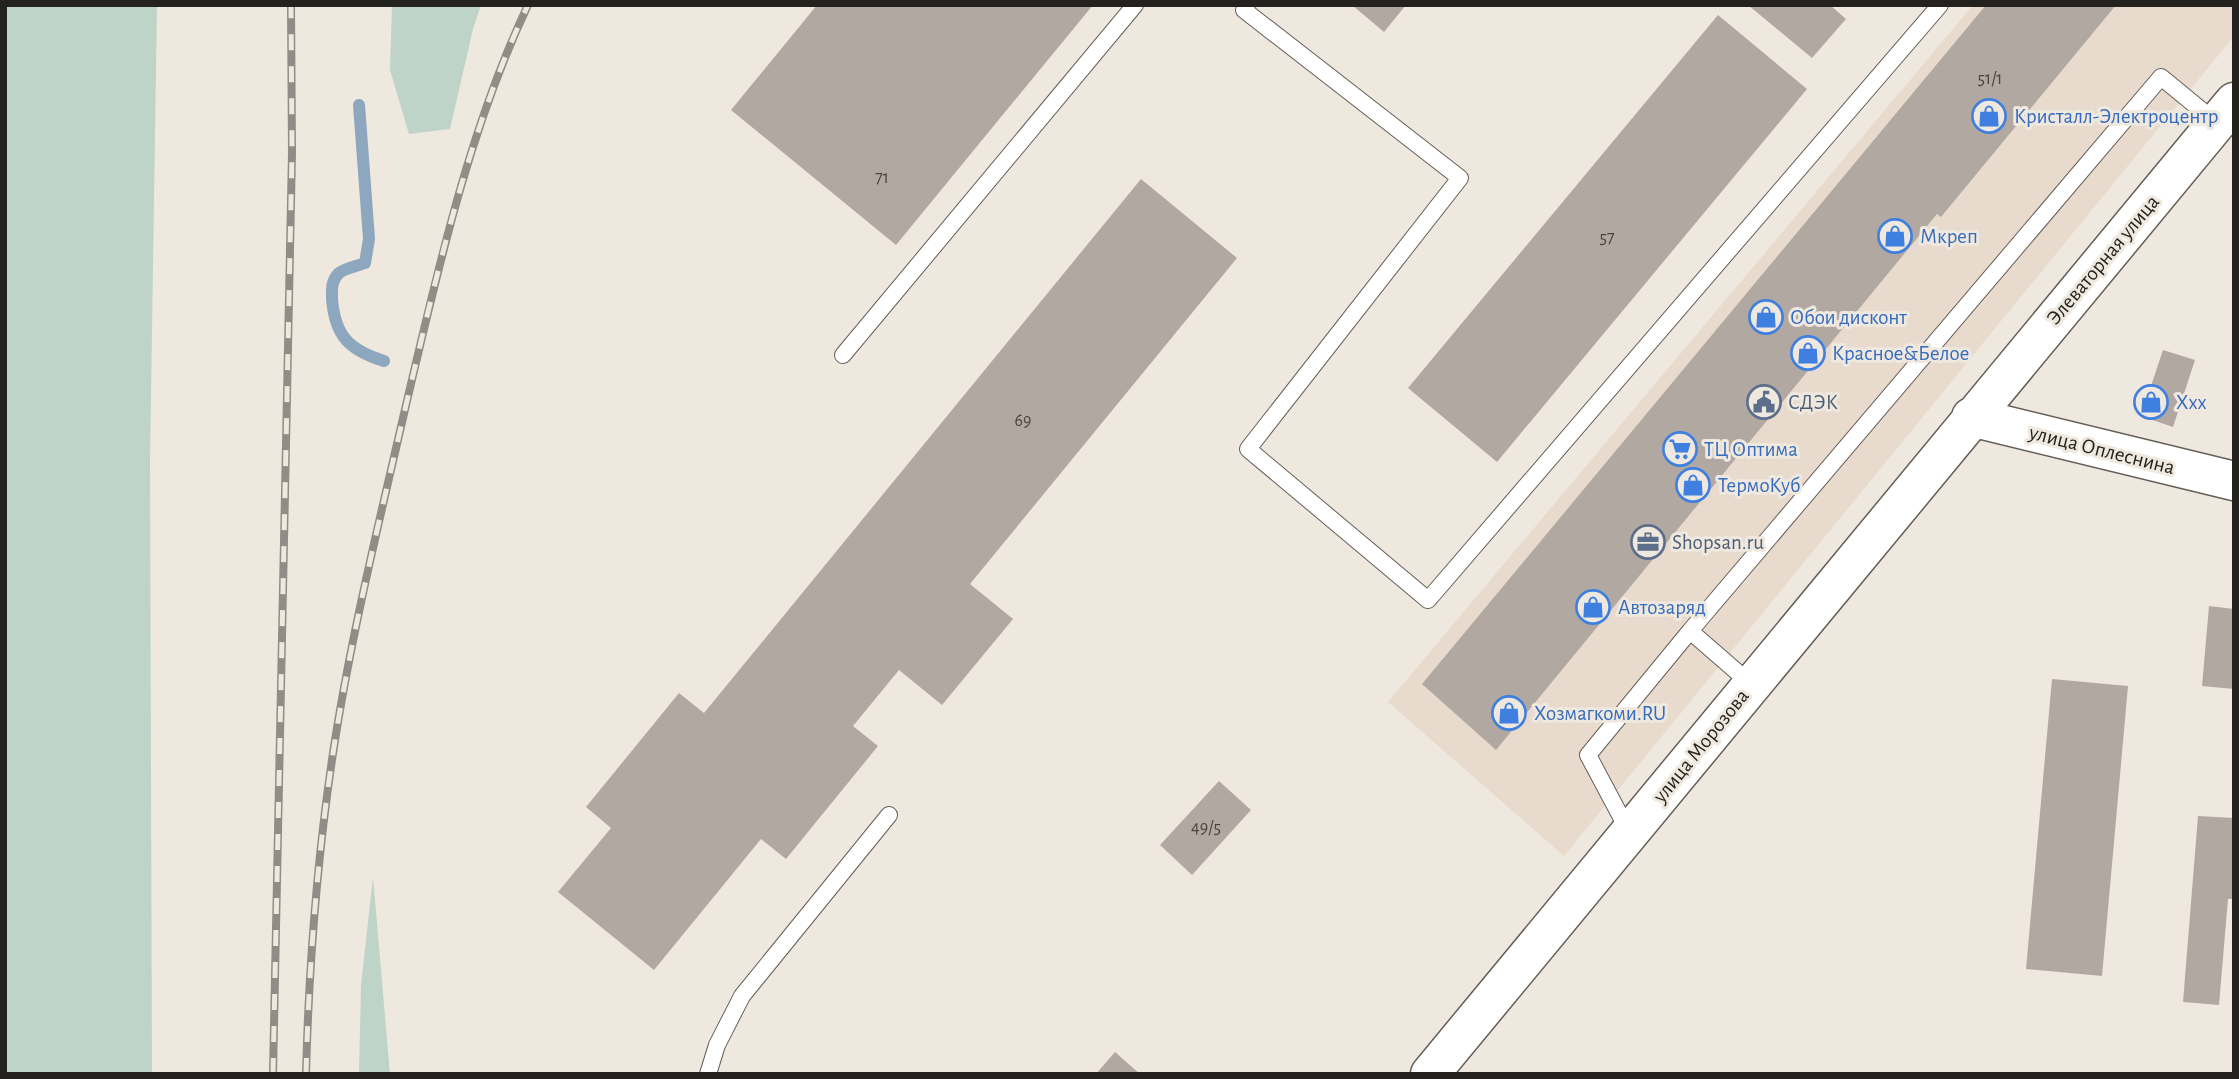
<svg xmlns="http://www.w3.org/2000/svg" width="2239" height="1079" viewBox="0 0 2239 1079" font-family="'Alegreya Sans',sans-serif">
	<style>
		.built { fill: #e8dbcd }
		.green { fill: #bed4c8 }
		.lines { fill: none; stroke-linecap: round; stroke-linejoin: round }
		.stream { stroke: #8da7bf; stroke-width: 12 }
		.building { fill: #b2a8a2 }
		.lane-casing { stroke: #655e57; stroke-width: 18 }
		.secondary-casing { stroke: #655e57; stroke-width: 41 }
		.lane { stroke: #fff; stroke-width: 16 }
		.secondary { stroke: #fff; stroke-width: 38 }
		.rail-casing { stroke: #918c85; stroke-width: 8 }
		.rail { stroke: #efe8df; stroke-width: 5; stroke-dasharray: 16; stroke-linecap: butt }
		.labels { text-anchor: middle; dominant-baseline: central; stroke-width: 6; stroke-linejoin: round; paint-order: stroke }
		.number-label { font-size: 18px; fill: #48443f }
		.shop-label { font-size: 21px; fill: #366cbe; stroke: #efe8df; text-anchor: start }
		.street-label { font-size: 21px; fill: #24221e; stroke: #efe8df }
		.service-label { font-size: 21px; fill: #4e5e75; stroke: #efe8df; text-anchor: start }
	</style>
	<rect width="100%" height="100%" fill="#efe8df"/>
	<path class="built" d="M1973,5H2234V36L1564,856L1388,702Z"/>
	<path class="green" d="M5,5H157L150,461L152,1074H5Z
		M392,5H481L473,29L450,129L409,134L390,70Z
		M373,877L390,1074H359L361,985Z"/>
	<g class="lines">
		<path class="stream" d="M359,105L369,239L365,263C357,266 345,268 339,273C331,281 332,289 332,299C335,336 349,350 384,361"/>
	</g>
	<path class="building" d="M817,5H1093L896,245L731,110Z
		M1352,5H1406L1384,32Z
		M1748,5H1830L1846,19L1812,58Z
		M1986,5H2116L1941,217L1937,214L1496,750L1422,684Z
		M1718,15L1807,89L1497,462L1408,388Z
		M1141,179L1237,258L970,584L1013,619L942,705L899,670L853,726L878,746L786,859L761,839L654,970L558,892L611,828L586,807L679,693L704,713Z
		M2163,350L2195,360L2173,427L2141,416Z
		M2209,606L2234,609V689L2202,686Z
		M2052,679L2128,686L2102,976L2026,969Z
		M1219,781L1251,810L1192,875L1160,845Z
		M2198,816L2234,818V899H2228L2219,1005L2183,1002Z
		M1115,1052L1140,1074H1096Z"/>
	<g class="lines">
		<g class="lane-casing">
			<path id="lane" d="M1247,5L1244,10L1460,178L1248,449L1428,600L1940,5
				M843,355L1135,5
				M1690,631L2161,77L2217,123
				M1629,832L1588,755L1690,631L1751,684
				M708,1074L717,1045L742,996L889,815"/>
		</g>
		<g class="secondary-casing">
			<path id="secondary" d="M1971,417L2234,481
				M1430,1074L2234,102"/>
		</g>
		<use href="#lane" class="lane"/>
		<use href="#secondary" class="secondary"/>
		<g class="rail-casing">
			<path id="rail" d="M273,1074L292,153L291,5
				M306,1074C309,960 318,846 336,734C354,623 381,514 406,405C438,270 468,132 528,5"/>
		</g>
		<use href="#rail" class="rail"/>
	</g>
	<defs>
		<g id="shop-ring" transform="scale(1.75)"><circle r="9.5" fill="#efe8df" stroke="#3f7fe0" stroke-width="1.5"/><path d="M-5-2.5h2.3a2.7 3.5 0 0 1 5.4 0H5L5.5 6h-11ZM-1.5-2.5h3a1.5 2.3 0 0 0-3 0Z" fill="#3f7fe0"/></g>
		<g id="civic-ring" transform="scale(1.75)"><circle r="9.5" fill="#efe8df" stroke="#5c6f8a" stroke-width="1.5"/><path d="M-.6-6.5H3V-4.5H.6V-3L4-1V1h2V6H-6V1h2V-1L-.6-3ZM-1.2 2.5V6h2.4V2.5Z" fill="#5c6f8a"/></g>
		<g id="supermarket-ring" transform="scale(1.75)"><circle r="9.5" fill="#efe8df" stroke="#3f7fe0" stroke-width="1.5"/><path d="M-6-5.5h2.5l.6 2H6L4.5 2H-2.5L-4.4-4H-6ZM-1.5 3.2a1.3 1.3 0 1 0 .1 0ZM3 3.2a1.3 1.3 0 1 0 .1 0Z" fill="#3f7fe0"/></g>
		<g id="office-ring" transform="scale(1.75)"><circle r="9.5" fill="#efe8df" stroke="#5c6f8a" stroke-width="1.5"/><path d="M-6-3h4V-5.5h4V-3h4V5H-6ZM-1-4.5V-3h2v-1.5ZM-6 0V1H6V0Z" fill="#5c6f8a"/></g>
	</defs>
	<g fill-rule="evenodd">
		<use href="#shop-ring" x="1989" y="116"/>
		<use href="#shop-ring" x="1895" y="236"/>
		<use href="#shop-ring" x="1766" y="317"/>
		<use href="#shop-ring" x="1808" y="353"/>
		<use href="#civic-ring" x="1764" y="402"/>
		<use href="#shop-ring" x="2151" y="402"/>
		<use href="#supermarket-ring" x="1680" y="449"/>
		<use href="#shop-ring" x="1693" y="485"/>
		<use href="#office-ring" x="1648" y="542"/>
		<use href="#shop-ring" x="1593" y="607"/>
		<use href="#shop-ring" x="1509" y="713"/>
	</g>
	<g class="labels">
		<g class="number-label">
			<text x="1990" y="79">51/1</text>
			<text x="882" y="178">71</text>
			<text x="1607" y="238">57</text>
			<text x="1023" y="421">69</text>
			<text x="1206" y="828">49/5</text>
		</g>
		<g class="shop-label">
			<text x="2014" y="116">Кристалл-Электроцентр</text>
			<text x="1920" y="236">Мкреп</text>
			<text x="1790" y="317">Обои дисконт</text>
			<text x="1832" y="353">Красное&amp;Белое</text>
			<text x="2176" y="402">Xxx</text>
			<text x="1704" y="449">ТЦ Оптима</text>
			<text x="1718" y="485">ТермоКуб</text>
			<text x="1618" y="607">Автозаряд</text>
			<text x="1534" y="713">Хозмагкоми.RU</text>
		</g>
		<g class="street-label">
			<text transform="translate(2103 260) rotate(-50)">Элеваторная улица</text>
			<text transform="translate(2102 450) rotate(14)">улица Оплеснина</text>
			<text transform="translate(1701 746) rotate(-51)">улица Морозова</text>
		</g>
		<g class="service-label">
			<text x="1788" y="402">СДЭК</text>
			<text x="1672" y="542">Shopsan.ru</text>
		</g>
	</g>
	<rect width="2239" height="1079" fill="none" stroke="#24221e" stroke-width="14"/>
</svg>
